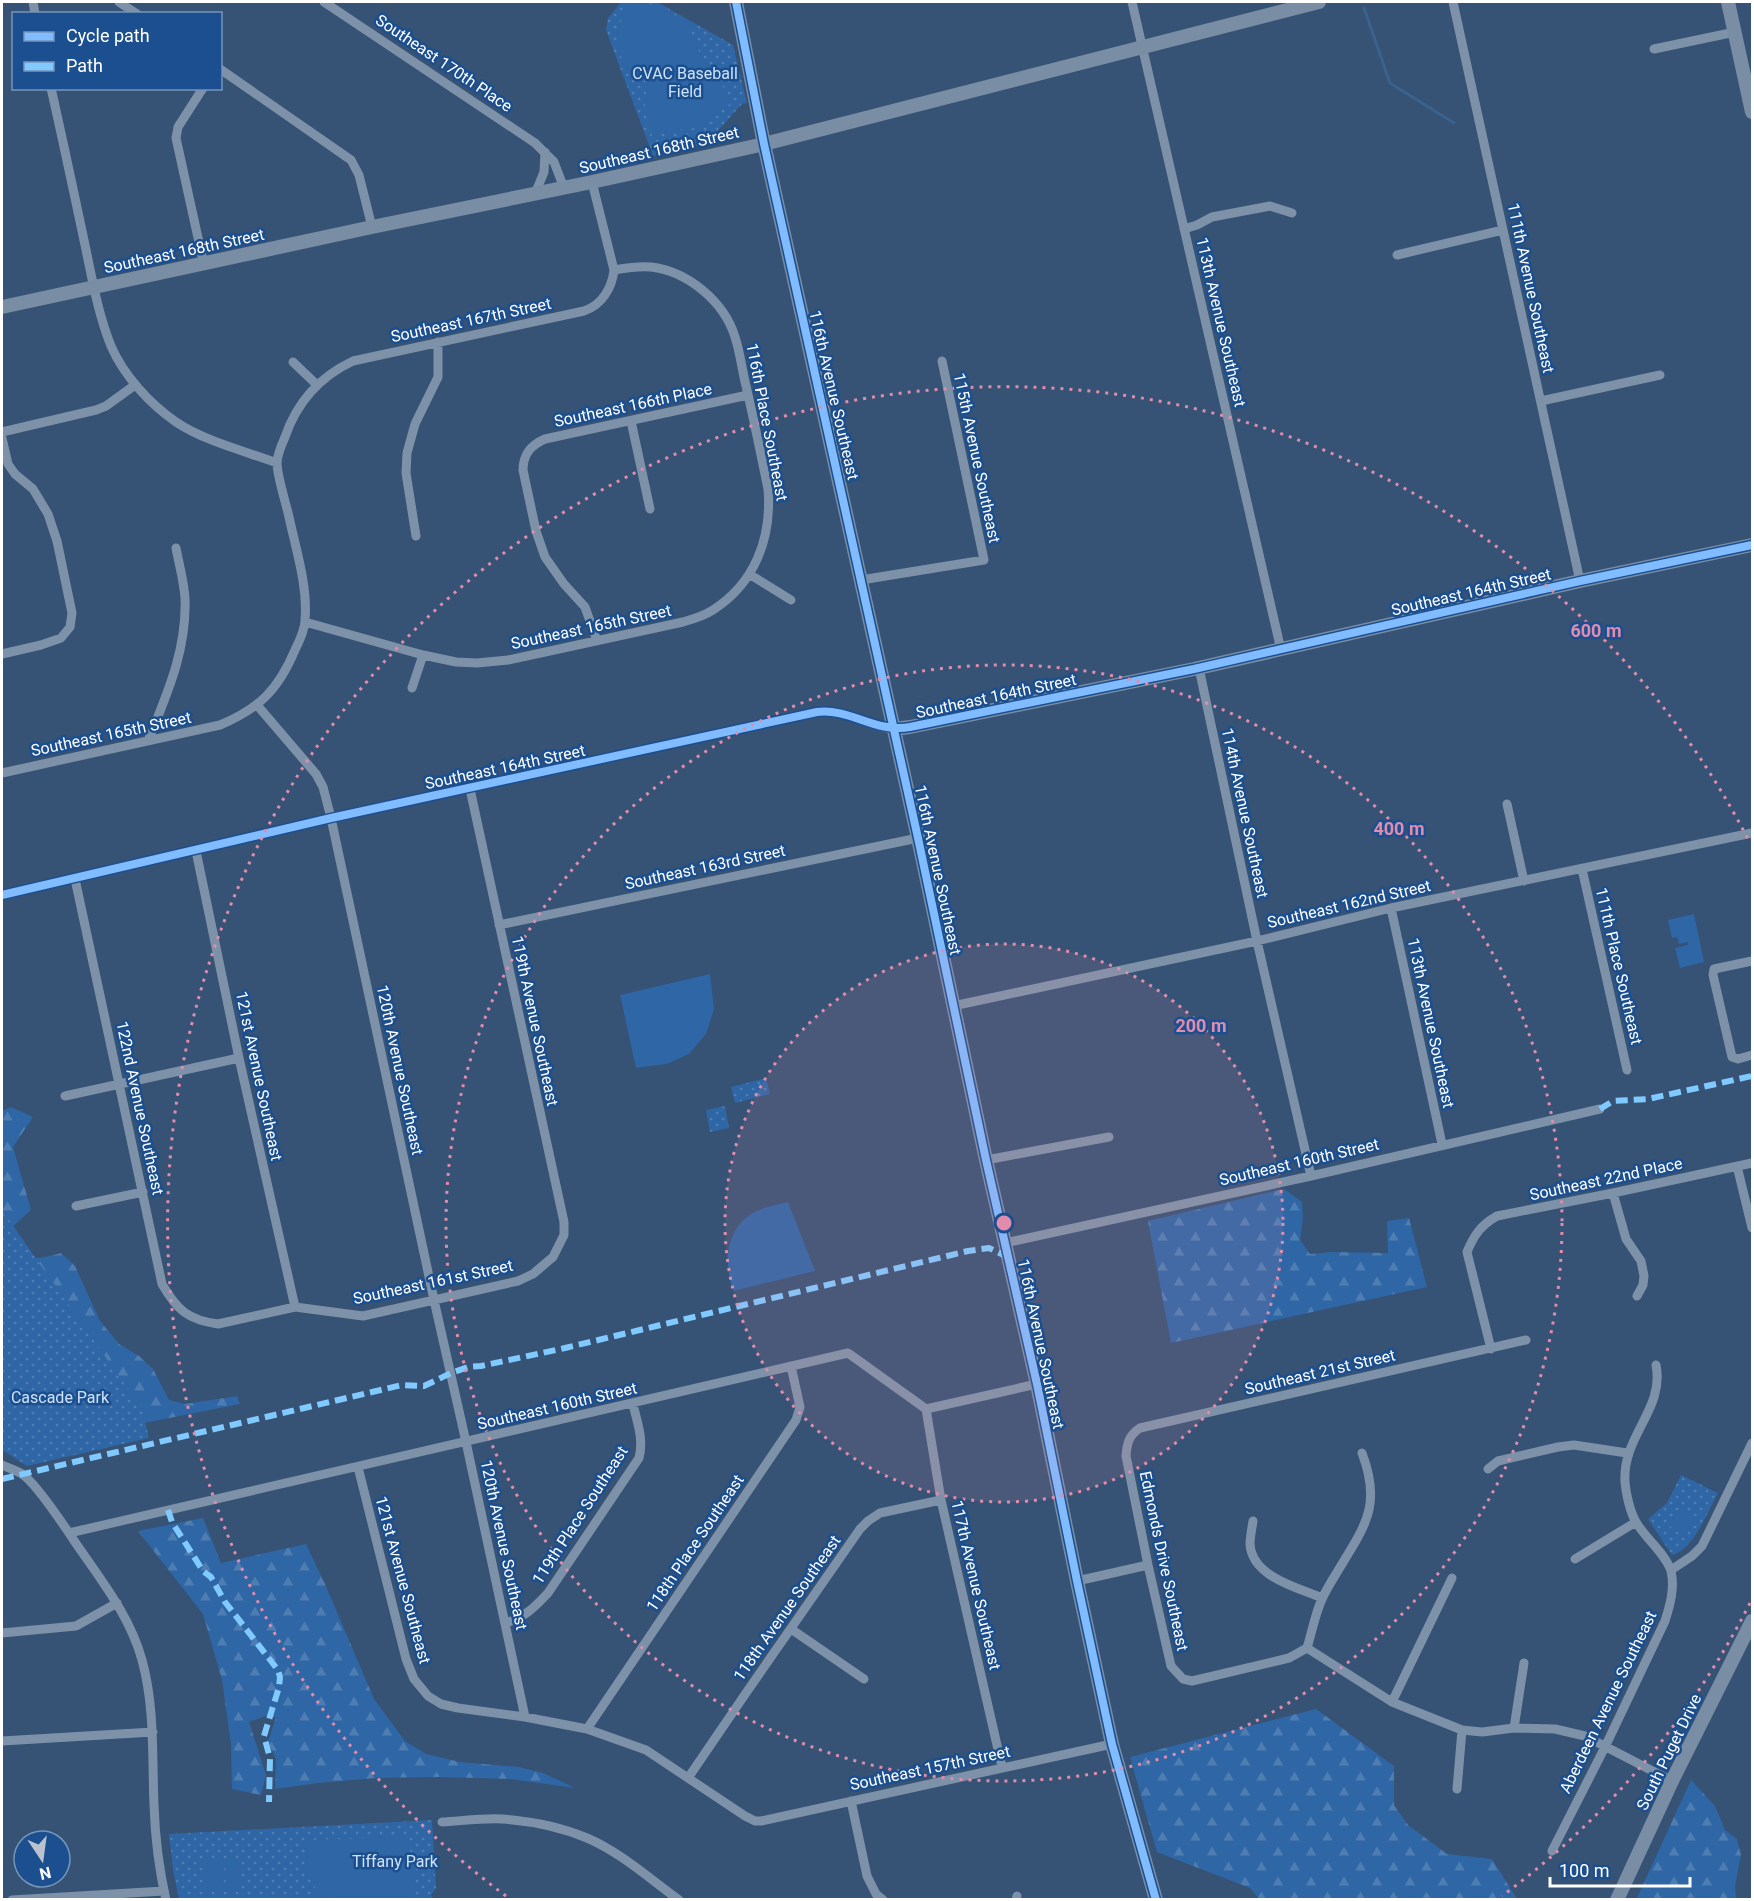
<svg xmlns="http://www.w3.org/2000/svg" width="1754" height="1901" viewBox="0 0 1754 1901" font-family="Roboto,sans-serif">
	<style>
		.forest { fill: url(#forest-firs) }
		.park { fill: url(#park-dots) }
		.garden { fill: #2f66a5 }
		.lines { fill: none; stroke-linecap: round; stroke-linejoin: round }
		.stream { stroke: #3b618d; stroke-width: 3 }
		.street { stroke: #7d92a8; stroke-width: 9 }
		.secondary { stroke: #798da4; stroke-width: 14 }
		.quiet { stroke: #80caff; stroke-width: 6; stroke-dasharray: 12 6; stroke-linecap: butt }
		.cycleway-casing { stroke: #1b4f8f; stroke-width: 11 }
		.cycleway { stroke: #80bcff; stroke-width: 8 }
		.ring { fill: none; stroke: #e08cad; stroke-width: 3; stroke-dasharray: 3 6 }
		.labels { text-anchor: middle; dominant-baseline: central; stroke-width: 5; stroke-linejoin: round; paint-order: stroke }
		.street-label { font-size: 16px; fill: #fff; stroke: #1b4f8f }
		.park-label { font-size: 16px; fill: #cfe3fa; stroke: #1b4f8f }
		.centre { fill: #e08cad; stroke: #1b4f8f; stroke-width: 3 }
		.ring-label { font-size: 18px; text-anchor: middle; font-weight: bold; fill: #e08cad; stroke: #1b4f8f; stroke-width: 5; stroke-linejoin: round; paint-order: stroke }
	</style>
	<defs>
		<pattern id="forest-firs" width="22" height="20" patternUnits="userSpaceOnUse" patternTransform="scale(1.5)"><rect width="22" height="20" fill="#2f66a5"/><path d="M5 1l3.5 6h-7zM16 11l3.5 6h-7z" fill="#4e7db2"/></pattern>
		<pattern id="park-dots" width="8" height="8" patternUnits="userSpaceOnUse" patternTransform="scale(1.5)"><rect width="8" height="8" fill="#2f66a5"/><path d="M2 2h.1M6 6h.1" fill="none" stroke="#4e7db2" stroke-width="1.8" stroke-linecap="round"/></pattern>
	</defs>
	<rect width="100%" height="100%" fill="#365274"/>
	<path class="forest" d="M11,1107L33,1117L13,1147L31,1210L8,1231C27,1257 28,1263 61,1253L75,1266L100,1321L119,1344L139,1356L153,1369L169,1400L185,1404L237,1396L240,1404L129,1426L2,1247V1111Z
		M1284,1189L1302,1202L1303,1218L1300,1240L1310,1254L1331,1252L1388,1253L1387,1221L1409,1218L1427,1287L1171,1343L1148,1221Z
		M203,1518L221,1563L306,1544L325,1584L374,1699L405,1741L426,1754L460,1762L519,1767L543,1773L575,1788L510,1779L440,1777L376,1778L318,1783L275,1789L276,1759L268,1742L276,1717L266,1716L249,1722L266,1775L261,1795L232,1789L231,1744L222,1680L203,1614L138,1531Z
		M1316,1709L1394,1766V1805L1408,1825L1447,1854L1492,1859L1517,1899H1259L1250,1888L1157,1852L1130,1757Z
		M1691,1780L1715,1806L1725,1830L1737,1839L1741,1855L1735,1886L1736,1899L1636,1900Z"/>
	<path class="park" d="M621,2H657L733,45L747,103L742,104L715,134L714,142L653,156L606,30L608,18Z
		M766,1078L770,1094L735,1103L731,1087Z
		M725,1106L729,1128L710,1132L706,1110Z
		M2,1210L142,1409L149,1438L27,1466L2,1450Z
		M1681,1475L1718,1493C1708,1511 1693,1551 1672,1555L1648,1519L1667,1503Z
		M432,1820L436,1888L431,1895L434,1899H179L173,1870L169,1834Z"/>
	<path class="garden" d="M626,2C656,1 669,11 694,27L688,37L692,41L730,97L729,105L697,126L652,136C643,104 642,98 654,67L642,71L627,72L616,43Z
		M1694,914L1704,962L1680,968L1675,948L1688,945V942L1679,944L1677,937L1672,938L1668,920Z
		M710,974L714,1009L706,1034L689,1054L667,1064L636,1068L620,995Z
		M788,1202L815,1271L733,1291C724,1265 725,1234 748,1216C758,1208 776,1205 788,1202Z
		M1681,1506L1696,1517L1683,1536L1668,1525Z
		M404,1837L409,1841L416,1899H326C303,1878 308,1869 307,1840Z
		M205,1858H220L221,1892H205Z
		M225,1859H241V1892H226Z"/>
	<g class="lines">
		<path class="stream" d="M1364,8L1390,83L1454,123"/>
		<path class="street" d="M33,2L35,14
			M119,2L137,14
			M324,2L535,143L554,162L564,188
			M1132,2L1281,650
			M1453,2L1580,581
			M1654,49L1735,32
			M220,69L351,160L359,175L372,227
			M51,88C63,141 74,193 85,245C92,278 98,314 111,346C124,376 150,404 176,422C204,441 245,451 277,463
			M203,88L178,127L176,138L204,265
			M535,194L544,172L545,152
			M1184,229L1197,225L1212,217L1270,206L1292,213
			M1397,255L1503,230
			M293,362L316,384
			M1541,401L1660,375
			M631,421L650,509
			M2,432L96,410L106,406L135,385
			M2,438L8,464L15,474L33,489L48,514L57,541L72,613L70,627L61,638L41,645L2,654
			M416,536L406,473L407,453L415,424L438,377V342
			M749,574L791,600
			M861,580L984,560L942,361
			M305,622L423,655L456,662L477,663L508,660L683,622C693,619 704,616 713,610C755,583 772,538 768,489C761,455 754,420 746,386C742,370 740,352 735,337C724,301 687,271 651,267C638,266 626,268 614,270
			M597,641L585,607L564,584L545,557L536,531L523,470C523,454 531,445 545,439L748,395
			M1199,668L1257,941L1311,1176
			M412,688L423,655
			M257,705L316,774L323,787L331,818L434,1300L466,1442L525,1717
			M148,741C167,694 187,650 185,598C184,582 179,564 176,548
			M2,773L220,725C260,708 278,690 295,650C299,642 305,630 305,620C308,586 296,550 289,517C286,503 277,476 277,463C277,455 282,444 285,437C297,402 319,377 353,361L584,311C602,305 612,288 614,270L592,182
			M1507,804L1524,881
			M196,851L239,1058L295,1307
			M1582,869L1627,1070
			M75,879L162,1284C177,1310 188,1320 218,1324L295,1307L363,1316L518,1281L533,1274L553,1257L564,1235V1222L470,789
			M2,895L331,818L817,712C845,708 866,726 893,729
			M1391,908L1442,1144
			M499,925L918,838
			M1752,961L1714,969L1713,975L1732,1057L1738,1059L1752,1055
			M953,1006L1257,941L1391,908L1752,833
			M65,1096L239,1058
			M986,1160L1109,1137
			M1737,1166L1752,1228
			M1613,1193L1626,1239L1641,1261L1644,1276L1643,1285L1637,1296
			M76,1206L143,1192
			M1005,1243L1311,1176L1600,1109
			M1526,1340L1140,1428C1129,1435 1127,1443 1126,1456L1148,1565L1171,1666L1183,1679L1192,1681L1289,1658L1307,1648L1392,1702L1462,1730L1482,1732L1514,1728L1555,1729L1585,1736L1672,1781
			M1491,1349L1467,1252C1474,1235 1481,1225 1497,1216L1613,1193L1752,1163
			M926,1409L941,1500L1002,1767
			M2,1465C8,1468 16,1470 22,1474C36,1483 65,1527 75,1542C101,1580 130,1616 142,1660C155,1707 152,1757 154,1805C155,1836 159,1869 166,1900
			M358,1467L406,1659L414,1679L428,1696L441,1704L458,1708L525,1717L587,1729L646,1750L745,1816L755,1821H761L1112,1744
			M1488,1469L1498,1461L1558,1447L1574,1445L1627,1453
			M1253,1521C1252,1528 1250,1537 1250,1544C1252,1577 1297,1587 1322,1598
			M69,1533L848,1353L926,1409L1037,1384
			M1575,1559L1636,1522
			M1671,1570L1692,1556L1702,1546L1752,1443
			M1077,1581L1148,1565
			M505,1623C524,1618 535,1607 548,1593L639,1458C644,1439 637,1422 633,1404
			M791,1629L864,1679
			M2,1633L76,1626L117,1603
			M1307,1648C1312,1632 1315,1614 1322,1599C1326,1590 1331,1582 1336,1574C1363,1528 1383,1508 1362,1453
			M1392,1702L1452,1578
			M1514,1728L1524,1663
			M587,1729L796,1420L800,1407L791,1366
			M2,1741L153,1732
			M688,1778L746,1693L860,1529L868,1521L880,1513L941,1500
			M1457,1789L1462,1730
			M851,1801L867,1876L876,1894L883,1900
			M442,1822C461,1821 482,1818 502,1819C530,1821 561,1827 587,1838C620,1852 650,1879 679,1900
			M1552,1851L1605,1747L1665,1621C1670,1605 1675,1588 1671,1571C1666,1554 1645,1538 1636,1522C1630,1512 1626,1494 1625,1482C1622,1436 1665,1409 1656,1365
			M12,1900L164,1891
			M1016,1900L1017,1896"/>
		<path class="secondary" d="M736,2L764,144L918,838L986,1160L1037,1384L1077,1581L1112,1744L1156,1900
			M1728,2L1752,112
			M2,307L372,227L592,182L764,144L1319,2
			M893,729L910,727L1194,669L1580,581L1752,545
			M1617,1900L1672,1781L1752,1621"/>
		<path class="quiet" d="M1600,1109L1613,1101L1648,1099L1752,1076
			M2,1479L402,1385L424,1386L451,1373L468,1367L481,1366L565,1348L968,1251L989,1248L1008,1257
			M168,1510L172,1522L203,1571L211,1577L225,1602L278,1670L280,1677L279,1687L264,1736L270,1758L269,1802"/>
		<g class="cycleway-casing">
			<path id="cycleway" d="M736,2L764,144L918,838L986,1160L1037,1384L1077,1581L1112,1744L1156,1900
				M2,895L331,818L817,712C851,708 874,733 910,727L1194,669L1580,581L1752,545"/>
		</g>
		<use href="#cycleway" class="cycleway"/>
	</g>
	<circle cx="1004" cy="1223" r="279" fill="#e08cad" fill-opacity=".12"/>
	<g class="ring">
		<circle cx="1004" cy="1223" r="279"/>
		<circle cx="1004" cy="1223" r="558"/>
		<path d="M1750 1603A837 837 0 0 1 1502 1896M506 1896A837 837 0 1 1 1750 843"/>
	</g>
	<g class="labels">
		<g class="street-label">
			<text transform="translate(444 63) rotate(34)">Southeast 170th Place</text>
			<text transform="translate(659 150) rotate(-13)">Southeast 168th Street</text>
			<text transform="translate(184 251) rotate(-12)">Southeast 168th Street</text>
			<text transform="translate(1531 288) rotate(78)">111th Avenue Southeast</text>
			<text transform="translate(471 320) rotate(-12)">Southeast 167th Street</text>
			<text transform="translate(1221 322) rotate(77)">113th Avenue Southeast</text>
			<text transform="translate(834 395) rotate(77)">116th Avenue Southeast</text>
			<text transform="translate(633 405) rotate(-12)">Southeast 166th Place</text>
			<text transform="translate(767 422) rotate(79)">116th Place Southeast</text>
			<text transform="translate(977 458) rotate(78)">115th Avenue Southeast</text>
			<text transform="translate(1471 592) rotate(-13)">Southeast 164th Street</text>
			<text transform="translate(591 627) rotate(-12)">Southeast 165th Street</text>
			<text transform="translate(996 696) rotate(-12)">Southeast 164th Street</text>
			<text transform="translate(111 734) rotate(-12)">Southeast 165th Street</text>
			<text transform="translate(505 767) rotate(-12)">Southeast 164th Street</text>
			<text transform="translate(1245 813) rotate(78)">114th Avenue Southeast</text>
			<text transform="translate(705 867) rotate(-12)">Southeast 163rd Street</text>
			<text transform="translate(938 870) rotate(78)">116th Avenue Southeast</text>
			<text transform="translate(1349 904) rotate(-13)">Southeast 162nd Street</text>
			<text transform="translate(1619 966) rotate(77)">111th Place Southeast</text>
			<text transform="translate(535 1021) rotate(78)">119th Avenue Southeast</text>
			<text transform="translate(1431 1023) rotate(78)">113th Avenue Southeast</text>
			<text transform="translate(400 1070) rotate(78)">120th Avenue Southeast</text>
			<text transform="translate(259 1076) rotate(78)">121st Avenue Southeast</text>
			<text transform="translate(140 1108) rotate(78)">122nd Avenue Southeast</text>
			<text transform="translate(1299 1162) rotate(-13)">Southeast 160th Street</text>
			<text transform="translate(1606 1179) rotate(-12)">Southeast 22nd Place</text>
			<text transform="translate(433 1282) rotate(-12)">Southeast 161st Street</text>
			<text transform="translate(1041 1344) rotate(78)">116th Avenue Southeast</text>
			<text transform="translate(1320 1372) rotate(-13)">Southeast 21st Street</text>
			<text transform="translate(557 1406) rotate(-13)">Southeast 160th Street</text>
			<text transform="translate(580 1515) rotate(-57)">119th Place Southeast</text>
			<text transform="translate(695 1543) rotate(-56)">118th Place Southeast</text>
			<text transform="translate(504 1545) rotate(78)">120th Avenue Southeast</text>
			<text transform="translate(1164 1561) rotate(78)">Edmonds Drive Southeast</text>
			<text transform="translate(403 1580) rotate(75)">121st Avenue Southeast</text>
			<text transform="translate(976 1585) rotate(77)">117th Avenue Southeast</text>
			<text transform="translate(787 1608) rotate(-55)">118th Avenue Southeast</text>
			<text transform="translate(1608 1702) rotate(-64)">Aberdeen Avenue Southeast</text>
			<text transform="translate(1669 1752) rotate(-64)">South Puget Drive</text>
			<text transform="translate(930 1768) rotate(-12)">Southeast 157th Street</text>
		</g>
		<g class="park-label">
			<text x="685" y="73">CVAC Baseball<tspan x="685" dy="18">Field</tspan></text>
			<text x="60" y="1397">Cascade Park</text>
			<text x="395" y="1861">Tiffany Park</text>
		</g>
	</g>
	<circle cx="1004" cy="1223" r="9" class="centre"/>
	<g class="ring-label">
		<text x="1596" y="637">600 m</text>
		<text x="1399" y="835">400 m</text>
		<text x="1201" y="1032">200 m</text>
	</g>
	<rect width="1754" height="1901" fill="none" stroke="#ffffff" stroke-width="6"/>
	<rect x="12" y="12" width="210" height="78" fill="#1b4f8f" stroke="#7695bc" stroke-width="1.5"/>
	<rect x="24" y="32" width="30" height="9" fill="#80bcff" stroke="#7695bc" stroke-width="1.5"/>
	<text x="66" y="42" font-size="18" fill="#ffffff">Cycle path</text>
	<rect x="24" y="62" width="30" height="9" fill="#80caff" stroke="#7695bc" stroke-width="1.5"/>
	<text x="66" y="72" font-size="18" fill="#ffffff">Path</text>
	<g transform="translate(42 1859) rotate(167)"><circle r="28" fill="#1b4f8f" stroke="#7695bc" stroke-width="1.5"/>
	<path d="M0-4.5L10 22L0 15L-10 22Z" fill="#b9c2ce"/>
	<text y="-9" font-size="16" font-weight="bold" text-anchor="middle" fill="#ffffff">N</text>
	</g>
	<path d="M1550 1877v9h140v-9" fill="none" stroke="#ffffff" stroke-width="3"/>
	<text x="1559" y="1877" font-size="18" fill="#ffffff" stroke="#1b4f8f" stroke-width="4.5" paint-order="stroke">100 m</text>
</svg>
